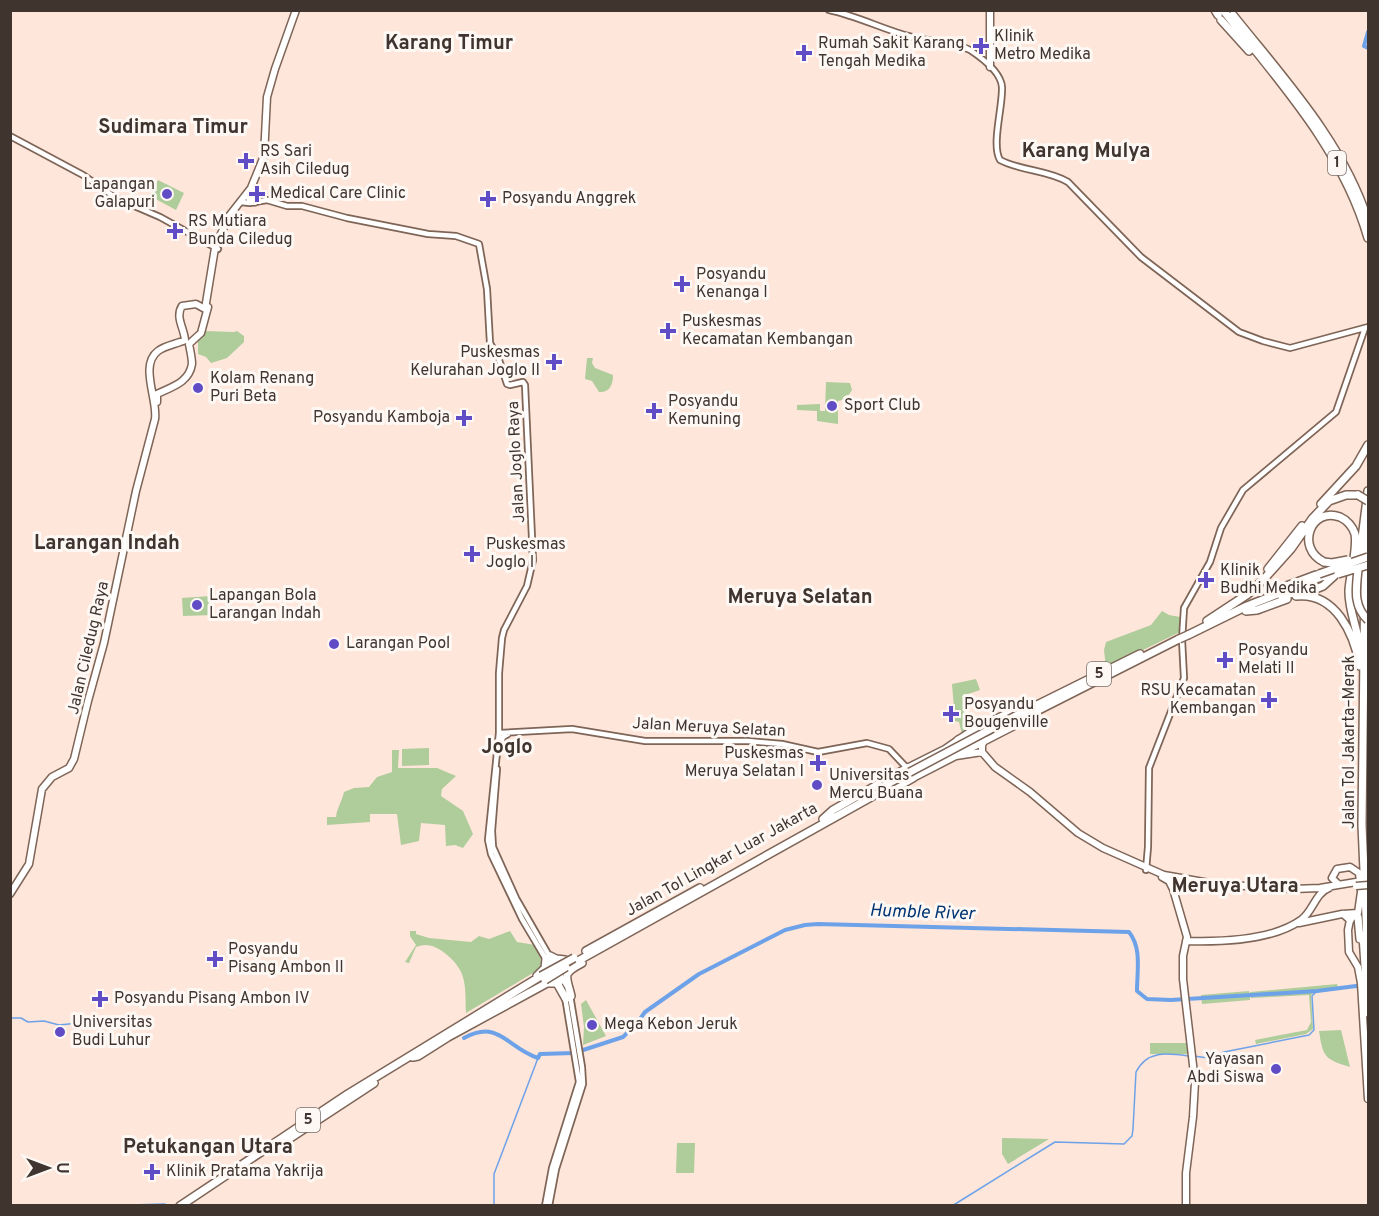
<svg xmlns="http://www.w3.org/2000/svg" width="1379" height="1216" viewBox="0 0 1379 1216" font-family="Overpass,sans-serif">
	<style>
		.green { fill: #afcc9b }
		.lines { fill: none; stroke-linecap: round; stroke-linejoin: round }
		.stream { stroke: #6da2e9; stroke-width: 1.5 }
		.river { stroke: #6da2e9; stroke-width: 4 }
		.secondary-casing { stroke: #7e6557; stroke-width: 8 }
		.primary-casing { stroke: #7e6557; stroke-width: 9 }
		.motorway-casing { stroke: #7e6557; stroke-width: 10 }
		.secondary { stroke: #fff; stroke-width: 4.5 }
		.primary { stroke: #fff; stroke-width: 6 }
		.motorway { stroke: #fff; stroke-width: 7 }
		.primary-bridge-casing { stroke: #7e6557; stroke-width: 9; stroke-linecap: butt }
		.motorway-bridge-casing { stroke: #7e6557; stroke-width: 10; stroke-linecap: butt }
		.primary-bridge { stroke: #fff; stroke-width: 6 }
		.motorway-bridge { stroke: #fff; stroke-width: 7 }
		.poi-dot { fill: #604dc6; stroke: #fef8f4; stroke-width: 2 }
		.labels { text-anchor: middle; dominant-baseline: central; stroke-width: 6; stroke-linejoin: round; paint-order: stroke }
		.shield { fill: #fef8f4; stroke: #796f69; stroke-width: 1.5 }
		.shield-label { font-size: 15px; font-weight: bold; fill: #40342e }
		.poi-label { font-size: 16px; fill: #40342e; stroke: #fef8f4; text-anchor: start }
		.street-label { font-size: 16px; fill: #40342e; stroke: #fef8f4 }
		.water-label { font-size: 18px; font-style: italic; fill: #003674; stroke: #fef8f4 }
		.quarter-label { font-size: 20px; font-weight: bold; fill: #40342e; stroke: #fef8f4 }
	</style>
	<rect width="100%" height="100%" fill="#fee6da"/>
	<path class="green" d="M158,180L184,193L176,210L150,196Z
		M205,331L234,332L237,331L244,336V342L227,358L211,363L206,357L198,354V341L203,337Z
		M587,358H593L592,363L595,368L613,375C613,384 610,393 599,392L592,381L585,379Z
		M826,382L850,383L852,390L846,399L838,401V424L817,421V411L797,410V405L820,404V411H825Z
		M211,596L212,615L183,616L182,598Z
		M1162,611L1169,615L1180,617V632L1106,668L1104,650L1106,642L1151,625Z
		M976,679L980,690L962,696L971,727L962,734L959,722L955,721L952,684Z
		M429,748V765L402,766V749Z
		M392,750H399L398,768H437L456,776L442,789L441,796L463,811L473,834L463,848L455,845L446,846L445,825L421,823L419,841L401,845L397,814H370V822L327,825V817H336C337,808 342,801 344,792L354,788L369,787L377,777L392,772Z
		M410,931H416V934L429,938L471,942L479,936L489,939L510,931L517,942L535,945L544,962L543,967L466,1013C465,984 468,970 442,951C433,945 426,943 416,947L409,963L405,962L416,945L410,936Z
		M1337,984L1338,987L1317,990L1250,995V1000L1202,1004L1201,995L1249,991L1250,995V992Z
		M1315,992L1311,995L1313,1029L1306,1034L1256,1044L1255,1040L1307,1030L1311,1022L1309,995L1251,998V997Z
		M586,1000L606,1036L583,1045L584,1027L581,1004Z
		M1341,1030L1350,1067C1324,1059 1323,1057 1319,1031Z
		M1150,1043H1186L1188,1054H1150Z
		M1002,1138L1049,1139L1008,1164L1002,1154Z
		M677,1143H695L694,1173H676Z"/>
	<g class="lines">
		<path class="stream" d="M10,1018H21L28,1022L44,1021L59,1025L107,1020
			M1194,1056L1208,1058L1224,1052L1309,1035L1314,1030L1312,996L1317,991
			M96,1206L164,1204L172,1206
			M494,1206V1174L538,1058
			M952,1206L1055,1142L1124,1144L1132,1136L1133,1129L1136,1072C1147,1050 1167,1053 1189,1056"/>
		<path class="river" d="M1368,32L1364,46L1368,48
			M464,1038C499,1019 506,1047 538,1058L540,1054L574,1053L623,1037L637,1023L645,1012L699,974L785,930L805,925L818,924L1129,932C1142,948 1137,971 1137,991L1147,999L1171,1000L1317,991L1356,986L1362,987"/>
		<g class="secondary-casing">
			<path id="secondary" d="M829,10C858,16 884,30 912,37C930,42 953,41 970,50C982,58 1001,72 1002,87C1003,106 991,145 1000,160C1021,171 1048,170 1068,182L1141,257L1239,332L1263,341L1290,348L1368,327
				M10,136L83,175L116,198L160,217L218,249
				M240,202L250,203L267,200L287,206H302L347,218L428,234L456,236L479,244L487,289L490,343L498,357L507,384L510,385L523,382L525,385L533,560L527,586L504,630L502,638L499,673V733L488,840L491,854L522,919L560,983
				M499,733L572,729L645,741H748L782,744L818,752L867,743L889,749L907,768
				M499,749L503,737L508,734
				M497,769L492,831L493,847L516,898L566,985
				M1146,870L1148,847L1149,768L1184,678L1182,640L1184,608L1210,562L1221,528L1243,490L1336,412L1365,328
				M545,1206L552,1168L579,1082L565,997
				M549,1206L556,1169L583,1084L582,1067L570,995"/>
		</g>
		<g class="primary-casing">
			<path id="primary" d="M990,67V10
				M248,196L250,200L255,202
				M157,402V394C171,387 189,383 192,364C192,357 190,350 189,344L201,333L208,307
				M985,740L982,745V752L995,767L1030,792L1078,833L1103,848L1164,875L1215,884L1293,889L1320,888L1356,882
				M956,756L982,752
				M907,768L945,749L974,729L1012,711L1015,712
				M913,778L1020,723L1019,721
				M1162,877L1169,881L1173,889L1187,937L1183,956V979L1195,1082L1193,1117L1186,1173V1206
				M10,894L29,864L42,789L52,777L69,768L74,759L88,701L104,643L136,491L155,419C158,400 139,365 158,351C166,345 177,344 185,340C184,328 175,317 182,306L196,304L205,309L215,248L220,236L229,216L251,188L264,156L267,97L275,69L296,10
				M1343,914L1350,920L1348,930L1349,952L1358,967L1361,983L1368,1099
				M1299,923L1342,914L1358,913L1361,892L1359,873L1350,867L1337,869L1332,878L1338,884
				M1186,941C1220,942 1273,940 1301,920C1313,912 1315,893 1329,888"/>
		</g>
		<g class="motorway-casing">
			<path id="motorway" d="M1215,10L1218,15
				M1223,10C1279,81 1343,150 1368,238
				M1233,15C1284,79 1343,142 1368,221
				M1221,20L1249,51
				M1321,504L1356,466L1368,445
				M1368,522L1365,565L1362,825L1368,962
				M1324,562C1295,548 1311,506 1340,517C1347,520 1353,527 1355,534C1358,549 1350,574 1349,590C1348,612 1360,632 1360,654
				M1268,569L1302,526
				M1358,570L1368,491
				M1273,591L1316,575
				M1303,594L1323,586L1334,576
				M1296,596C1336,592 1354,634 1360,666
				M1282,597L1314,585
				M1246,611L1257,610L1287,599
				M1207,621L1248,594L1263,580L1291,549L1312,519L1329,501L1346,495H1358
				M1188,635L1247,606L1334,572
				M1021,713L1140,654
				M1023,718L1179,639
				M958,740L1002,720
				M881,796L913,778
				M823,819L833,810L907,768
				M1350,920L1353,915L1358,917L1360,939
				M1363,935L1368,1013
				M586,951L700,888
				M550,956L556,959L565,960
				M576,962L882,791
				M537,976L545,968L546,959
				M571,996C566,975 561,974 582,963
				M413,1057L418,1056L448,1037L547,983H557L566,999
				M278,1146L374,1083
				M180,1206L348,1094L541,976"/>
		</g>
		<use href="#secondary" class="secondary"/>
		<use href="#primary" class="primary"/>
		<use href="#motorway" class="motorway"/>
		<g class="primary-bridge-casing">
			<path id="primary-bridge" d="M1356,886L1368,885"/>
		</g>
		<g class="motorway-bridge-casing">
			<path id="motorway-bridge" d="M1358,495L1368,501
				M1324,562L1332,563L1348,560
				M1358,570C1356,589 1353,606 1368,620
				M1319,574L1368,557
				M1338,574L1368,565
				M1179,639L1188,635
				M880,788L1021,713
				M541,976L574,958
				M545,980L566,967"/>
		</g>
		<use href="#primary-bridge" class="primary-bridge"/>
		<use href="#motorway-bridge" class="motorway-bridge"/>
	</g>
	<g class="poi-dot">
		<path d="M978 37h6v6h6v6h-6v6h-6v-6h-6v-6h6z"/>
		<path d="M801 44h6v6h6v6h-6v6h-6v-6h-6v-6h6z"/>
		<path d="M243 152h6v6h6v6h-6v6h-6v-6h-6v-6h6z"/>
		<circle cx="167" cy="194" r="6"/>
		<path d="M254 185h6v6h6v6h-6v6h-6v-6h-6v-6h6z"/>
		<path d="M485 190h6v6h6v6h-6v6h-6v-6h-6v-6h6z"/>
		<path d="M172 222h6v6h6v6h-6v6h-6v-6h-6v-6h6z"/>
		<path d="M679 275h6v6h6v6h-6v6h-6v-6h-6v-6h6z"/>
		<path d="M665 322h6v6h6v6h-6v6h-6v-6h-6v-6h6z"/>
		<path d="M551 353h6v6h6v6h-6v6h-6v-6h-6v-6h6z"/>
		<circle cx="198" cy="388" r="6"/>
		<circle cx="832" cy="406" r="6"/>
		<path d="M651 402h6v6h6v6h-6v6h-6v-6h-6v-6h6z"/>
		<path d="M461 409h6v6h6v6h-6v6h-6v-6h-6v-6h6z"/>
		<path d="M469 545h6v6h6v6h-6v6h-6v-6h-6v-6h6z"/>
		<path d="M1203 571h6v6h6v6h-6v6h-6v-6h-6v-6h6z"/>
		<circle cx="197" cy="605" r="6"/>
		<circle cx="334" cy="644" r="6"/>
		<path d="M1222 651h6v6h6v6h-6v6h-6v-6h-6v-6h6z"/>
		<path d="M1266 691h6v6h6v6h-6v6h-6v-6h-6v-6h6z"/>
		<path d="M948 705h6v6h6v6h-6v6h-6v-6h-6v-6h6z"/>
		<path d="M815 754h6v6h6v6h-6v6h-6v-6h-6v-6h6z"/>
		<circle cx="817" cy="785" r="6"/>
		<path d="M212 950h6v6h6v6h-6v6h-6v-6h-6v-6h6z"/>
		<path d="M97 990h6v6h6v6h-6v6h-6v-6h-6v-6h6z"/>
		<circle cx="592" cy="1025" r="6"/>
		<circle cx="60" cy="1032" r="6"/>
		<circle cx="1276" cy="1069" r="6"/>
		<path d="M149 1163h6v6h6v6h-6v6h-6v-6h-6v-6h6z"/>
	</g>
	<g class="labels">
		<g class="shield">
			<rect x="1328" y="151" width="18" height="24" rx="4.5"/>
			<rect x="1087" y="662" width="24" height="24" rx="4.5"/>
			<rect x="296" y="1108" width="24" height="24" rx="4.5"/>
		</g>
		<g class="shield-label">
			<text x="1337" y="163">1</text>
			<text x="1099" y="674">5</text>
			<text x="308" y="1120">5</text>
		</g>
		<g class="poi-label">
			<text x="994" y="37">Klinik<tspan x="994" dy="18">Metro Medika</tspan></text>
			<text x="818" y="44">Rumah Sakit Karang<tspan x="818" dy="18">Tengah Medika</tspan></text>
			<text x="260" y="152">RS Sari<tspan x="260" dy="18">Asih Ciledug</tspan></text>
			<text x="155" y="185" text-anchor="end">Lapangan<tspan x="155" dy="18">Galapuri</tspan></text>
			<text x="270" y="194">Medical Care Clinic</text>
			<text x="502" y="199">Posyandu Anggrek</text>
			<text x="188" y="222">RS Mutiara<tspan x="188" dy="18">Bunda Ciledug</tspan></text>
			<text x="696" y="275">Posyandu<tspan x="696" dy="18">Kenanga I</tspan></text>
			<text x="682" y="322">Puskesmas<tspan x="682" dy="18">Kecamatan Kembangan</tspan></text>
			<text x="540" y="353" text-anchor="end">Puskesmas<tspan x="540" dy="18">Kelurahan Joglo II</tspan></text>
			<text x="210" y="379">Kolam Renang<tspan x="210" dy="18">Puri Beta</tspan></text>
			<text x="668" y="402">Posyandu<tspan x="668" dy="18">Kemuning</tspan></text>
			<text x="844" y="406">Sport Club</text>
			<text x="450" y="418" text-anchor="end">Posyandu Kamboja</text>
			<text x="486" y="545">Puskesmas<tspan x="486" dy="18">Joglo I</tspan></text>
			<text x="1220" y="571">Klinik<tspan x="1220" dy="18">Budhi Medika</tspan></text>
			<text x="209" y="596">Lapangan Bola<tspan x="209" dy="18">Larangan Indah</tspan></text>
			<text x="346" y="644">Larangan Pool</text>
			<text x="1238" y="651">Posyandu<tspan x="1238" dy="18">Melati II</tspan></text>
			<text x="1256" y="691" text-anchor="end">RSU Kecamatan<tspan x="1256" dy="18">Kembangan</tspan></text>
			<text x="964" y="705">Posyandu<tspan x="964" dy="18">Bougenville</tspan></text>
			<text x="804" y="754" text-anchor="end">Puskesmas<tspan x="804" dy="18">Meruya Selatan I</tspan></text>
			<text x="829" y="776">Universitas<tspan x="829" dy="18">Mercu Buana</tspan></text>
			<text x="228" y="950">Posyandu<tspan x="228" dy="18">Pisang Ambon II</tspan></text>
			<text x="114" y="999">Posyandu Pisang Ambon IV</text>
			<text x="72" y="1023">Universitas<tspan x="72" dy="18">Budi Luhur</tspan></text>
			<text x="604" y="1025">Mega Kebon Jeruk</text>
			<text x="1264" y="1060" text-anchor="end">Yayasan<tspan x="1264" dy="18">Abdi Siswa</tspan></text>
			<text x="166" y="1172">Klinik Pratama Yakrija</text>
		</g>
		<g class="street-label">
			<text transform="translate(517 462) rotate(-93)">Jalan Joglo Raya</text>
			<text transform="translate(89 648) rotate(-77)">Jalan Ciledug Raya</text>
			<text transform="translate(709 728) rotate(3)">Jalan Meruya Selatan</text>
			<text transform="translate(1350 742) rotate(-90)">Jalan Tol Jakarta–Merak</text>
			<text transform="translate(722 860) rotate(-29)">Jalan Tol Lingkar Luar Jakarta</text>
		</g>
		<g class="water-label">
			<text transform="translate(922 913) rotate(2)">Humble River</text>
		</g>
		<g class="quarter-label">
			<text x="449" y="44">Karang Timur</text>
			<text x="173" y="128">Sudimara Timur</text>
			<text x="1086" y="152">Karang Mulya</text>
			<text x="107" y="544">Larangan Indah</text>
			<text x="800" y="598">Meruya Selatan</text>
			<text x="507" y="748">Joglo</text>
			<text x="1235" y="887">Meruya Utara</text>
			<text x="208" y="1148">Petukangan Utara</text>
		</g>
	</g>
	<rect width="1379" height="1216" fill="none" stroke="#40342e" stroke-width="24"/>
	<g transform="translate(48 1168) rotate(90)" stroke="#fef8f4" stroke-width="4.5" paint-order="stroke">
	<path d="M0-4.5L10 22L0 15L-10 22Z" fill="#40342e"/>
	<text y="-9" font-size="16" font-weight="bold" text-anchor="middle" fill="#40342e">U</text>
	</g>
</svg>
